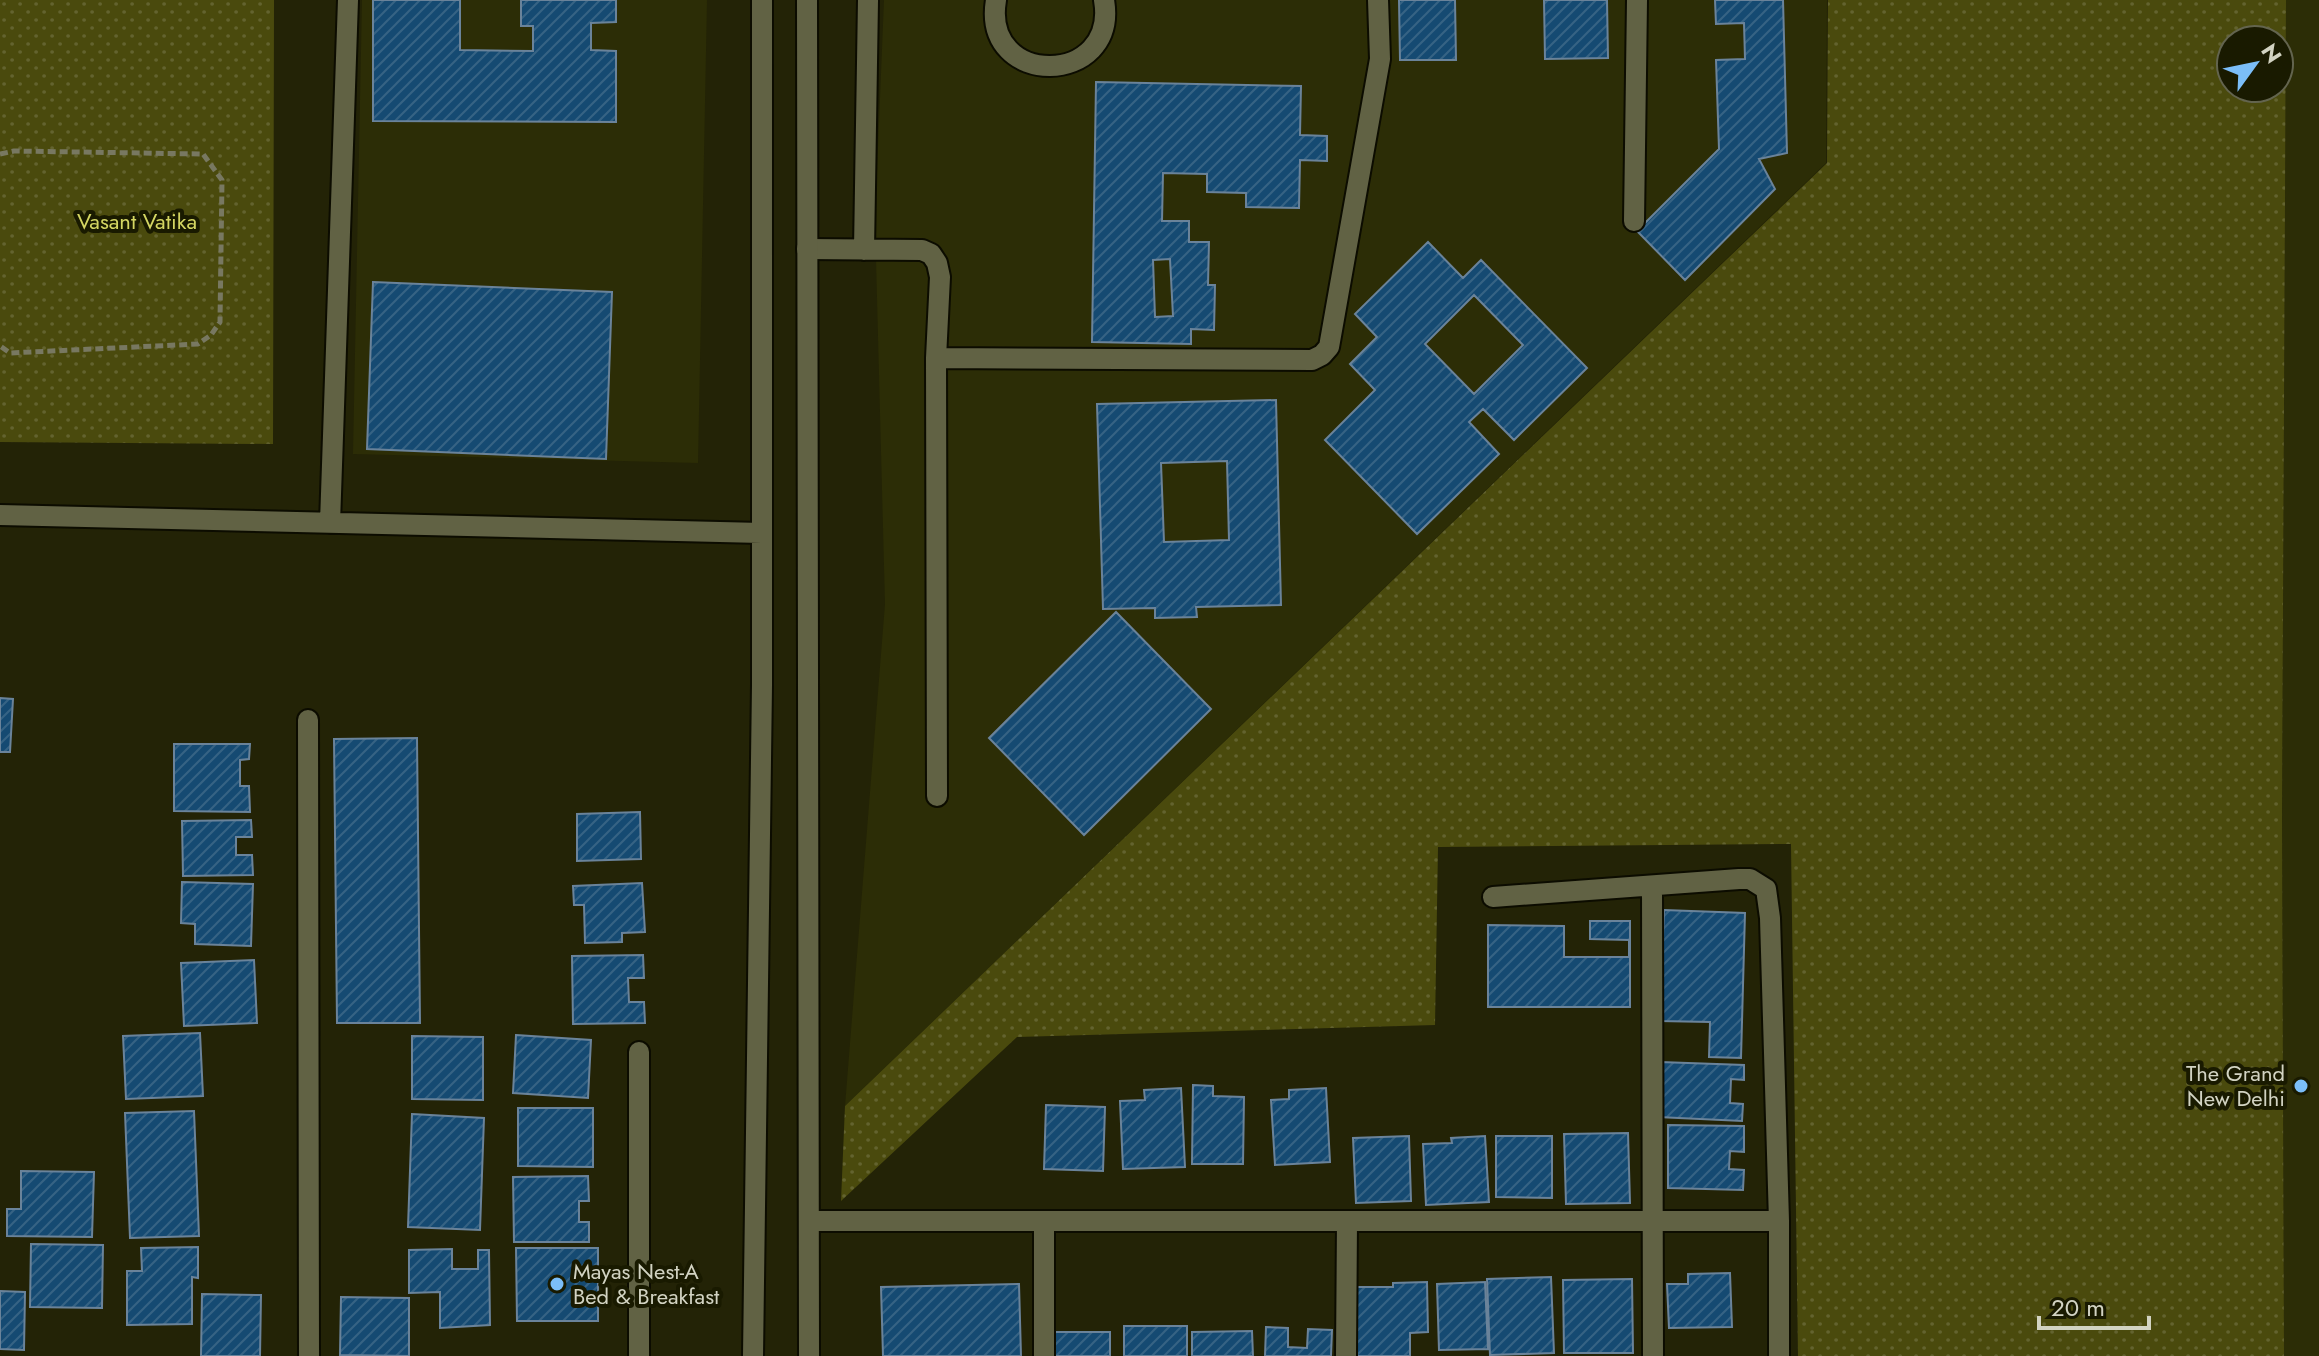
<svg xmlns="http://www.w3.org/2000/svg" width="2319" height="1356" viewBox="0 0 2319 1356" font-family="Jost,sans-serif">
	<style>
		.built { fill: #2c2d06 }
		.park { fill: url(#park-dots); fill-rule: evenodd }
		.building { fill: url(#building-hatch); stroke: #6a839a; stroke-width: 2; fill-rule: evenodd }
		.lines { fill: none; stroke-linecap: round; stroke-linejoin: round }
		.lane-casing { stroke: #0c0c00; stroke-width: 24 }
		.street-casing { stroke: #0c0c00; stroke-width: 24 }
		.path { stroke: #787861; stroke-width: 5; stroke-dasharray: 8 4; stroke-linecap: butt }
		.lane { stroke: #616244; stroke-width: 20 }
		.street { stroke: #616244; stroke-width: 20 }
		.poi-dot { fill: #7bbef8; stroke: #191a00; stroke-width: 3 }
		.labels { text-anchor: middle; dominant-baseline: central; stroke-width: 8; stroke-linejoin: round; paint-order: stroke }
		.park-label { font-size: 22px; fill: #d4d662; stroke: #191a00 }
		.poi-label { font-size: 22px; fill: #d2d3c2; stroke: #191a00; text-anchor: end }
	</style>
	<defs>
		<pattern id="park-dots" width="8" height="8" patternUnits="userSpaceOnUse" patternTransform="scale(2)"><rect width="8" height="8" fill="#4a4a0d"/><path d="M2 2h.1M6 6h.1" fill="none" stroke="#63632f" stroke-width="1.8" stroke-linecap="round"/></pattern>
		<pattern id="building-hatch" width="6" height="6" patternUnits="userSpaceOnUse" patternTransform="scale(2)"><rect width="6" height="6" fill="#154a72"/><path d="M-1 1l2-2M0 6l6-6M5 7l2-2" fill="none" stroke="#366384"/></pattern>
	</defs>
	<rect width="100%" height="100%" fill="#232306"/>
	<path class="built" d="M362,0H707L698,463L353,454Z
		M884,0H1827L1826,163L845,1106L885,604L875,221Z
		M2286,0H2319V1356H2284L2282,815Z"/>
	<path class="park" d="M0,0H274L273,444L0,442Z
		M1828,0H2286L2282,815L2284,1356H1798L1791,844L1438,847L1435,1025L1017,1037L841,1201L845,1106L1827,163ZM2279,40V88H2231V40Z"/>
	<path class="building" d="M373,0H460V50L533,51V26H521V0H616V22L591,23V50L616,51V122L373,121Z
		M1399,0H1455L1456,60H1400Z
		M1544,0H1607L1608,58L1545,59Z
		M1715,0H1783L1787,153L1759,159L1775,189L1685,280L1637,231L1719,149L1716,60L1745,59L1744,23L1716,24Z
		M1096,82L1301,86L1300,135L1327,136V161L1300,160L1299,208L1246,207V193L1207,192V174L1163,173L1162,221H1189V242H1209L1208,285H1215L1214,330L1191,329V344L1092,342ZM1170,259L1173,316L1155,317L1153,260Z
		M1428,242L1463,278L1481,260L1587,368L1514,440L1483,409L1469,422L1499,454L1417,534L1325,440L1375,390L1350,364L1377,337L1355,314ZM1474,295L1523,345L1474,394L1425,344Z
		M373,282L612,292L606,459L367,449Z
		M1276,400L1281,605L1196,607L1197,617L1155,618V608L1103,609L1097,404ZM1227,461L1229,540L1164,542L1161,463Z
		M1116,612L1211,709L1084,835L989,738Z
		M0,698L13,699L10,752H0Z
		M417,738L420,1023H337L334,739Z
		M174,744H250L249,759L240,760V786H249L250,812L174,811Z
		M640,812L641,859L577,861V814Z
		M251,820L252,837H236V855H252L253,875L183,876L182,821Z
		M182,882L253,884L251,946L195,944V924L181,923Z
		M642,883L645,932L622,933V942L585,943L584,905H574L573,886Z
		M1664,910L1745,913L1741,1058L1709,1057L1710,1022L1660,1021Z
		M1590,921H1630V1007H1488V925L1564,926V957H1629V940L1590,939Z
		M643,955L644,978H628L629,1002H644L645,1023L573,1024L572,956Z
		M254,960L257,1023L184,1026L181,963Z
		M200,1033L203,1096L126,1099L123,1036Z
		M516,1035L591,1040L588,1098L513,1093Z
		M412,1036L483,1037V1100L412,1099Z
		M1660,1062L1744,1065V1080L1731,1079L1730,1103L1743,1104L1742,1121L1658,1117Z
		M1193,1085L1213,1086V1096L1244,1097L1243,1164H1192Z
		M1181,1088L1185,1167L1123,1169L1120,1101L1145,1100L1144,1090Z
		M1326,1088L1330,1162L1275,1165L1271,1100L1289,1099V1090Z
		M1046,1105L1105,1107L1103,1171L1044,1169Z
		M518,1108H593V1167L518,1166Z
		M194,1111L199,1236L130,1238L125,1113Z
		M412,1114L484,1118L480,1230L408,1227Z
		M1668,1125L1744,1126V1152L1730,1151L1729,1169L1744,1170L1743,1190L1668,1188Z
		M1628,1133L1630,1203L1566,1204L1564,1134Z
		M1409,1136L1411,1201L1356,1203L1353,1138Z
		M1485,1136L1489,1202L1426,1205L1423,1144L1452,1143L1451,1138Z
		M1496,1136H1552V1198L1496,1197Z
		M21,1171L94,1172L92,1237L7,1236V1209H21Z
		M588,1176L589,1201H579V1222H589V1242H514L513,1177Z
		M31,1244L103,1245L102,1308L30,1307Z
		M198,1247V1278L192,1277V1324L127,1325V1271H142L141,1248Z
		M516,1248H598V1321H517Z
		M452,1249V1269H478V1250H489L490,1325L440,1328V1292L409,1293V1250Z
		M1730,1273L1732,1327L1669,1328L1667,1284H1688V1274Z
		M1551,1277L1554,1353L1490,1355L1487,1279Z
		M1632,1279L1633,1353H1564L1563,1280Z
		M1427,1282L1428,1332L1410,1333V1356H1350L1353,1287H1393V1283Z
		M1485,1282L1488,1349L1439,1350L1437,1284Z
		M1019,1284L1021,1356H883L881,1287Z
		M0,1291L25,1292L24,1350L0,1349Z
		M202,1294L261,1295L260,1356H201Z
		M341,1297L409,1298V1356L340,1355Z
		M1124,1326H1187V1356H1124Z
		M1266,1327L1288,1328V1347L1307,1348L1308,1329L1332,1330L1331,1356H1265Z
		M1252,1331L1253,1356H1192V1332Z
		M1050,1332H1110V1356H1050Z"/>
	<g class="lines">
		<g class="lane-casing">
			<path id="lane" d="M996,0C981,89 1119,87 1104,0
				M1634,221L1637,0
				M807,249L922,250L931,254L937,263L940,277L936,358L937,796
				M864,250L868,0
				M936,358L1312,360L1322,355L1329,347L1380,59L1378,0
				M308,720L309,1356
				M639,1356V1052"/>
		</g>
		<g class="street-casing">
			<path id="street" d="M807,0L809,1356
				M0,515L762,533
				M330,523L348,0
				M1652,886L1653,1356
				M1493,897L1739,879H1750L1766,889L1770,918L1779,1221V1356
				M809,1221H1779
				M753,1356L762,685V0
				M1044,1356V1221
				M1346,1356L1347,1221"/>
		</g>
		<path class="path" d="M0,154L14,151L203,154L222,180L220,322L211,335L198,344L10,353L0,346"/>
		<use href="#lane" class="lane"/>
		<use href="#street" class="street"/>
	</g>
	<g class="poi-dot">
		<circle cx="2301" cy="1086" r="8"/>
		<circle cx="557" cy="1284" r="8"/>
	</g>
	<g class="labels">
		<g class="park-label">
			<text x="137" y="221">Vasant Vatika</text>
		</g>
		<g class="poi-label">
			<text x="2285" y="1073">The Grand<tspan x="2285" dy="25">New Delhi</tspan></text>
			<text x="573" y="1271" text-anchor="start">Mayas Nest-A<tspan x="573" dy="25">Bed &amp; Breakfast</tspan></text>
		</g>
	</g>
	<g transform="translate(2255 64) rotate(57)"><circle r="38" fill="#191a00" stroke="#63644e" stroke-width="2"/>
	<path d="M0-6L14 30L0 20L-14 30Z" fill="#7bbef8"/>
	<text y="-12" font-size="22" font-weight="bold" text-anchor="middle" fill="#d2d3c2">N</text>
	</g>
	<path d="M2039 1316v12h110v-12" fill="none" stroke="#d2d3c2" stroke-width="4"/>
	<text x="2051" y="1316" font-size="24" fill="#d2d3c2" stroke="#191a00" stroke-width="6" paint-order="stroke">20 m</text>
</svg>
